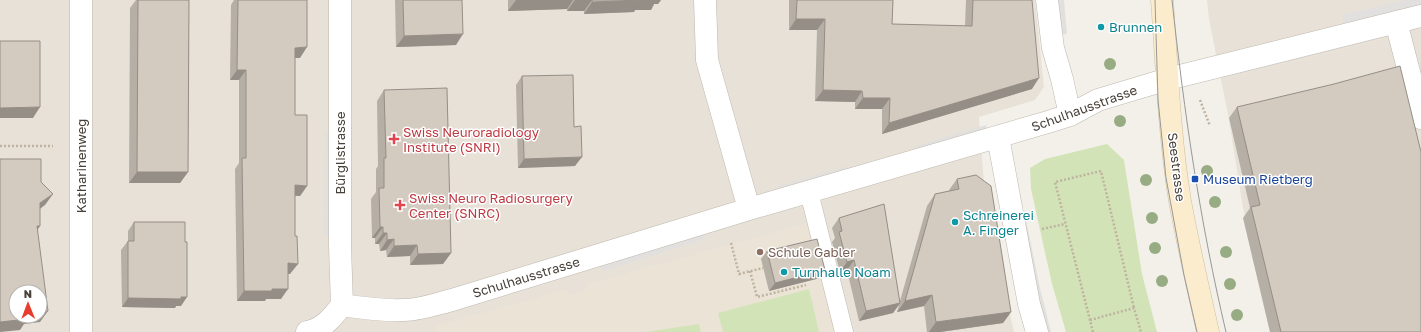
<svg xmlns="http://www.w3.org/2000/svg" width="1421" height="332" viewBox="0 0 1421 332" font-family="'Golos Text',sans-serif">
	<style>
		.residential { fill: #e7e1d8; fill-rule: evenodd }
		.education { fill: #ebe3d5 }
		.green { fill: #d2e4b7 }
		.parking { fill: #e2e0de }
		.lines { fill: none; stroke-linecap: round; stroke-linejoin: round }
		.lane-casing { stroke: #beb7ad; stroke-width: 19 }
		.street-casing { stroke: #beb7ad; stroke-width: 23 }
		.secondary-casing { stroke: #cfbf9d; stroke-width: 23 }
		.path { stroke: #bfb2a0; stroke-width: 2.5; stroke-dasharray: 2 2; stroke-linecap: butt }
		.lane { stroke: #fff; stroke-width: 18 }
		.street { stroke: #fff; stroke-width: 22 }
		.secondary { stroke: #faeccd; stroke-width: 22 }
		.tram { stroke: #989898; stroke-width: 1 }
		.tree { fill: #98ac84 }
		.wall { fill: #b6afa5 }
		.shaded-wall { fill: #948e86 }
		.building { fill: #d4cbc0; stroke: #948e86 }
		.culture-dot { fill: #0f9aa8; stroke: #fff; stroke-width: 1.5 }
		.health-dot { fill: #e0444e; stroke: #fff; stroke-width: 1.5 }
		.transit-dot { fill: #1a4fb4; stroke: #fff; stroke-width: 1.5 }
		.education-dot { fill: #8d6e63; stroke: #fff; stroke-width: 1.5 }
		.labels { text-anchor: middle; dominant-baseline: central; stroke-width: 3; stroke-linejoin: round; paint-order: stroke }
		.culture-label { font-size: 13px; fill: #0d838f; stroke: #fff; text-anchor: start }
		.street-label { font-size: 13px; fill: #474039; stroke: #fff }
		.health-label { font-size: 13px; fill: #be3a42; stroke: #fff; text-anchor: start }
		.transit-label { font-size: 13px; fill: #164399; stroke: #fff; text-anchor: start }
		.education-label { font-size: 13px; fill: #785e54; stroke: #fff; text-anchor: start }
	</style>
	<rect width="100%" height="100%" fill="#f3f0ea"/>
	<path class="residential" d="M0,0H1035L1044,87L1035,100L979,117L985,198L1014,332H0ZM16,292H40V316H16Z
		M1207,0H1421V332H1270L1253,260L1242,202L1229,120L1209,19Z"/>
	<path class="education" d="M808,223L835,332H433L435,326L565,290L571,295L584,292L588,284Z"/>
	<path class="green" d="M1107,144L1124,160L1142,274L1157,332H1066L1052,284L1031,189L1030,168L1045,159Z
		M809,289L819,332H723L718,313Z
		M699,324L701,332H646Z"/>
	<path class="parking" d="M1055,0H1064L1067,34L1058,35Z
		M1405,0H1421V6L1344,24L1342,15Z
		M986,125L989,134L917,156L915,146Z
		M325,133H334L333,235H324Z
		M848,166L851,175L782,196L779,186Z
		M1026,220L1040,288L1051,332H1043L1017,221Z
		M703,230L705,239L603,271L599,262Z"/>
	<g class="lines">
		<g class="lane-casing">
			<path id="lane" d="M809,192L844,332"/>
		</g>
		<g class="street-casing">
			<path id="street" d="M340,0V246L342,305
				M705,0L707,60L749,209
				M1047,0L1053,48L1062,79L1070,115
				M1396,22L1421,118
				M998,137L1029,304L1037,332
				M342,305C362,308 383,311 404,310C420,310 436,304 452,300L749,209L1048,122L1070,115L1098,100L1168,79L1421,16
				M81,332V0
				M307,332C323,329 332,318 342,305"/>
		</g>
		<g class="secondary-casing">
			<path id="secondary" d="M1162,0C1167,67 1169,134 1180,201C1188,245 1198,288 1208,332"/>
		</g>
		<path class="path" d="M1200,100L1210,126
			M0,146H53
			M1042,229L1065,224
			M731,243L739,274L763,268
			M750,271L757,297L806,285
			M1090,320L1134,308L1141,332
			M1093,332L1055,182L1101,171L1134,308"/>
		<use href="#lane" class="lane"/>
		<use href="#street" class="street"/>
		<use href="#secondary" class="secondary"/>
		<path class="tram" d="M1155,0L1158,100L1166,178L1184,275L1197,332
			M1172,0C1184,112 1200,222 1226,332"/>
	</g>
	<g class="tree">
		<circle cx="1110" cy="64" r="6"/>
		<circle cx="1120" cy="121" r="6"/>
		<circle cx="1207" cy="171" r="6"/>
		<circle cx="1146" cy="180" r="6"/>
		<circle cx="1215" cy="202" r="6"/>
		<circle cx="1152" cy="218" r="6"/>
		<circle cx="1155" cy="248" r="6"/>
		<circle cx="1226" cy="252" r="6"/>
		<circle cx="1162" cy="281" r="6"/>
		<circle cx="1230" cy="284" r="6"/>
		<circle cx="1237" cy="315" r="6"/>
	</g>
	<path class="wall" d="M136,0H189L188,172L180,183H129L130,8Z
		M234,0H307L300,58H295V115L307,186L300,196H295L290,274H288L281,299H266L265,301H237L235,169L239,163V80H230L231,5Z
		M395,0H462L456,45L396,47Z
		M508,0H661L658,4H654L651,10H635L634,12L584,14V11H567V9L508,11Z
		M789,0H893L892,24L965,26L966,0H1032V89L882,134V109H855V102L815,101L817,30H789Z
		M522,76L575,166L518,168L516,85Z
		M384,90L451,253L443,264L410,265V256L387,257L386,250L380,251L379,244H375V238H372L371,199L376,192V169L378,166L377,101Z
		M1237,107L1421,332H1270L1243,218L1250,208L1229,118Z
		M957,179L1011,312L1003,323L940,332H927L924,306L897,312L899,305L893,313L859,321L847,270L840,272L832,242L835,238L832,228L839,218L900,301L927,206L935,194L949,191V190Z
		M134,222L181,306H176L175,308L122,307L121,250L128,241V231Z
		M767,251L825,270L820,278L769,291L761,259Z"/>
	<path class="shaded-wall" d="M516,0H573L567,9L508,11Z
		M575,0H592L584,11H567Z
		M641,0H661L658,4H654L651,10H635L634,12L584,14L592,2Z
		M796,19H825L817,30H789Z
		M463,34L456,45L396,47L404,36Z
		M307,47L300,58H288L295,48Z
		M237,70H246L239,80H230Z
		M1039,78L1032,89L882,134L889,123Z
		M823,90L862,91L855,102L815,101Z
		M863,98H890L882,109H855Z
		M40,107L33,118H0V108Z
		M582,157L575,166L518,168L524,159Z
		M137,172H188L180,183H129Z
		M295,185L307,186L300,196L288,195Z
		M53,194L45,205L33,214L40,203Z
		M37,226H40L33,237Z
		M380,227H383L375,238H372Z
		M383,233H387L379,244H375Z
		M394,239L386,250L380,251L387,240Z
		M417,245L410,256L387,257L394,246Z
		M451,253L443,264L410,265L418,254Z
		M854,260L847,270L840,272L847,262Z
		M288,263L298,264L290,274L281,273Z
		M825,270L820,278L769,291L775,283Z
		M272,289H288L281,299H266L265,301H237L244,291Z
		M932,295L924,306L897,312L905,301Z
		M187,297L181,306H176L175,308L122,307L128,298Z
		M900,303L893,313L859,321L866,311Z
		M48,311L40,322L24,324L20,330L0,332V322L26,316H40V312Z
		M1011,312L1003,323L940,332H929L936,322Z"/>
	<path class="building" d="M138,0H189L188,172H137Z
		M238,0H307V47L295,48V115H307V186L295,185V236H297L298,264L288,263V289H272V291H244L242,158H246V70H237Z
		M403,0H462L463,34L404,36Z
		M592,0H642L592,2Z
		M797,0H893L892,24L972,26L973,0H1032L1039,78L889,123L890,98H863L862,91L823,90L825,19H796Z
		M0,41H40V107L0,108Z
		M1400,66L1421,152V332H1281L1251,207L1260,205L1237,107L1334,84Z
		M573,75L574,127L581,126L582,157L524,159L522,76Z
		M447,88L451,253L418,254L417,245L394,246V239L387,240V233H383V227H380L379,188H384V158H386L384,90Z
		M0,159H41V182L53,194L40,203V226H37L48,311L40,312V292H16V316H28V319L0,322Z
		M976,175L991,186L1011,312L936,322L932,295L905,301L935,194L959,189L957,179Z
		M884,204L900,303L866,311L854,260L847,262L839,232L842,231L839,218Z
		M134,222H185V242H187V297H181V299L128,298V241H134Z
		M817,239L825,270L775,283L767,251Z"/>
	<g class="culture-dot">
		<circle cx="1101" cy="27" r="4"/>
		<circle cx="955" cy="222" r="4"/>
		<circle cx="784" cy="272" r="4"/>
	</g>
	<g class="health-dot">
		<path d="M392 133h4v4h4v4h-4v4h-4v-4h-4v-4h4z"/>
		<path d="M398 199h4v4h4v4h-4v4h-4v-4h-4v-4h4z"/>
	</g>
	<rect class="transit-dot" x="1191" y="175" width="8" height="8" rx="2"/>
	<circle class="education-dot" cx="760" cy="252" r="4"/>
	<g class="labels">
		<g class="culture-label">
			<text x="1109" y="27">Brunnen</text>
			<text x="963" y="215">Schreinerei<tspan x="963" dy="15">A. Finger</tspan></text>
			<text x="792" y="272">Turnhalle Noam</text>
		</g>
		<g class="street-label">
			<text transform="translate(1084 108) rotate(-20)">Schulhausstrasse</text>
			<text transform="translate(340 153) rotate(-90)">Bürglistrasse</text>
			<text transform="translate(81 166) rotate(-90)">Katharinenweg</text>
			<text transform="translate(1177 167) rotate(83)">Seestrasse</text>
			<text transform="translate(526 277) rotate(-17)">Schulhausstrasse</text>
		</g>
		<g class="health-label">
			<text x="403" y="132">Swiss Neuroradiology<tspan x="403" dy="15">Institute (SNRI)</tspan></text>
			<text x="409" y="198">Swiss Neuro Radiosurgery<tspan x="409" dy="15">Center (SNRC)</tspan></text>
		</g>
		<g class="transit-label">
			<text x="1203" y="179">Museum Rietberg</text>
		</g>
		<g class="education-label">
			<text x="768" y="252">Schule Gabler</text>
		</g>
	</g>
	<g transform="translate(28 304) rotate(359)"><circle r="19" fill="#ffffff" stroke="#b5b3b0"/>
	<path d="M0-3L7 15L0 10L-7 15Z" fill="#e63d2e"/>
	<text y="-6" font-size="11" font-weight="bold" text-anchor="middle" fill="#474039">N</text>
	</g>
</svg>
